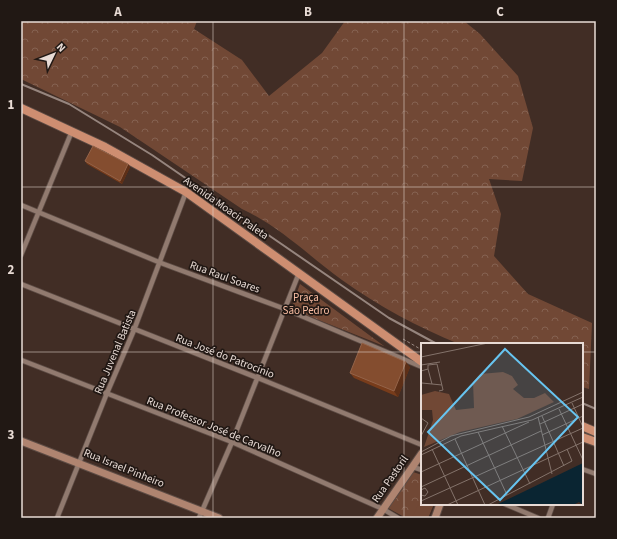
<svg xmlns="http://www.w3.org/2000/svg" width="617" height="539" viewBox="0 0 617 539" font-family="'Source Sans 3',sans-serif">
	<style>
		.forest { fill: url(#forest-crowns) }
		.garden { fill: #714835 }
		.lines { fill: none; stroke-linecap: round; stroke-linejoin: round }
		.street-casing { stroke: #5d4c45; stroke-width: 6 }
		.secondary-casing { stroke: #5d4c45; stroke-width: 9 }
		.primary-casing { stroke: #5d4c45; stroke-width: 10 }
		.path { stroke: #988881; stroke-width: 1; stroke-dasharray: 3 2; stroke-linecap: butt }
		.street { stroke: #917a6f; stroke-width: 4.5 }
		.secondary { stroke: #af8470; stroke-width: 7 }
		.primary { stroke: #ce8e71; stroke-width: 8 }
		.rail { stroke: #96857e; stroke-width: 2 }
		.wall { fill: #783c1b }
		.shaded-wall { fill: #5d2f17 }
		.building { fill: #844d2f; stroke: #946349 }
		.grid { fill: none; stroke: #e8dbd5; stroke-width: 1; stroke-opacity: 0.55 }
		.labels { text-anchor: middle; dominant-baseline: central; stroke-width: 3.5; stroke-linejoin: round; paint-order: stroke }
		.street-label { font-size: 11px; fill: #e8dbd5; stroke: #211814 }
		.park-label { font-size: 11px; fill: #f8bca1; stroke: #211814 }
		.inset-road { fill: none; stroke: #84736b; stroke-width: 1 }
		.view { fill: #67c4f0; fill-opacity: 0.15; stroke: #67c4f0; stroke-width: 2 }
		.inset-edge { fill: none; stroke: #e8dbd5; stroke-width: 2 }
		.neatline { fill: none; stroke: #e8dbd5; stroke-width: 1.5 }
		.grid-label { font-size: 13px; text-anchor: middle; font-weight: bold; fill: #e8dbd5 }
	</style>
	<defs>
		<pattern id="forest-crowns" width="20" height="18" patternUnits="userSpaceOnUse"><rect width="20" height="18" fill="#714835"/><path d="M2 6a3 3 0 1 1 6 0M12 15a3 3 0 1 1 6 0" fill="none" stroke="#856251"/></pattern>
	</defs>
	<rect width="100%" height="100%" fill="#412d25"/>
	<path class="forest" d="M21,21H197L194,29L242,60L269,96L322,53L345,21H464L480,34L518,76L533,128L522,181L489,179L501,214L494,256L528,294L592,323L589,389L582,387V344H459C418,327 378,306 342,280C309,256 279,226 242,209L120,127L21,79Z
		M300,284L384,346L291,309Z
		M413,472L422,475V504H434L428,518H406L388,508Z"/>
	<path class="garden" d="M419,503L432,507L428,518H412Z"/>
	<g class="lines">
		<g class="street-casing">
			<path id="street" d="M21,205L161,263L285,309L422,367
				M21,255L72,131
				M21,284L258,378L422,445
				M21,360L232,442L383,509L398,518
				M413,467L422,470
				M582,469L596,474
				M505,504L538,518
				M57,518L107,393L134,330L186,192
				M199,518L232,442L299,273
				M548,518L553,504"/>
		</g>
		<g class="secondary-casing">
			<path id="secondary" d="M21,441L219,518
				M377,518L422,453
				M435,518L440,504"/>
		</g>
		<g class="primary-casing">
			<path id="primary" d="M21,108L105,147L186,192L422,362
				M582,426L596,432
				M582,437L596,442"/>
		</g>
		<path class="path" d="M403,339L422,350"/>
		<use href="#street" class="street"/>
		<use href="#secondary" class="secondary"/>
		<use href="#primary" class="primary"/>
		<path class="rail" d="M21,84L69,104L152,155L389,318L437,344
			M582,403L596,409"/>
	</g>
	<path class="wall" d="M85,161L128,164L130,167L122,184L87,164Z
		M410,367L398,397L354,378L350,373Z"/>
	<path class="shaded-wall" d="M128,164L130,167L122,184L120,181Z
		M406,362L410,367L398,397L394,391Z"/>
	<path class="building" d="M93,146L128,164L120,181L85,161Z
		M362,343L406,362L394,391L350,373Z"/>
	<path class="grid" d="M213,21V518M404,21V518M21,187H596M21,352H422M582,352H596"/>
	<g class="labels">
		<g class="street-label">
			<text transform="translate(226 208) rotate(35)">Avenida Moacir Paleta</text>
			<text transform="translate(225 277) rotate(20)">Rua Raul Soares</text>
			<text transform="translate(115 352) rotate(-67)">Rua Juvenal Batista</text>
			<text transform="translate(225 356) rotate(21)">Rua José do Patrocínio</text>
			<text transform="translate(214 427) rotate(22)">Rua Professor José de Carvalho</text>
			<text transform="translate(124 468) rotate(22)">Rua Israel Pinheiro</text>
			<text transform="translate(390 479) rotate(-55)">Rua Pastoril</text>
		</g>
		<g class="park-label">
			<text x="306" y="297">Praça<tspan x="306" dy="13">São Pedro</tspan></text>
		</g>
	</g>
	<g transform="translate(421 343)">
		<rect width="162" height="162" fill="#412d25"/>
		<path d="M82,29L91,33L97,42L92,46L103,55H113L124,50L133,59L96,76L39,89L3,104L12,77L11,67H0V52L14,48L28,51L35,67L53,65L52,39L59,31Z" fill="#714835"/>
		<path d="M162,120V162L158,159L152,162H75Z" fill="#0a2532"/>
		<path class="inset-road" d="M0,14L67,0M0,22L19,19M7,26V22L16,21L22,47L18,48M0,28L7,26L11,41M1,40L21,42M151,60L162,84M138,66L162,117M121,73L143,123M117,74L131,131M0,75L7,80L0,93M119,81L162,61M81,83L109,141M57,89L86,152M121,92L162,73M34,96L64,162M11,106L37,162M0,109L30,93L108,74L162,49M0,112L40,93L111,77L162,54M0,129L108,79M0,144L120,88M0,147L4,145L7,149L4,153L0,152M0,158L162,85M26,162L162,99M67,162L151,118L146,106"/>
		<path class="view" d="M84,6L157,74L79,157L7,89Z"/>
		<rect width="162" height="162" class="inset-edge"/>
	</g>
	<rect width="617" height="539" fill="none" stroke="#211814" stroke-width="44"/>
	<g transform="translate(54 54) rotate(47)" stroke="#211814" stroke-width="3" paint-order="stroke">
	<path d="M0-3L7 15L0 10L-7 15Z" fill="#e8dbd5"/>
	<text y="-6" font-size="11" font-weight="bold" text-anchor="middle" fill="#e8dbd5">N</text>
	</g>
	<rect x="22" y="22" width="573" height="495" class="neatline"/>
	<g class="grid-label">
		<text x="118" y="16">A</text>
		<text x="308" y="16">B</text>
		<text x="500" y="16">C</text>
		<text x="11" y="109">1</text>
		<text x="11" y="274">2</text>
		<text x="11" y="439">3</text>
	</g>
</svg>
